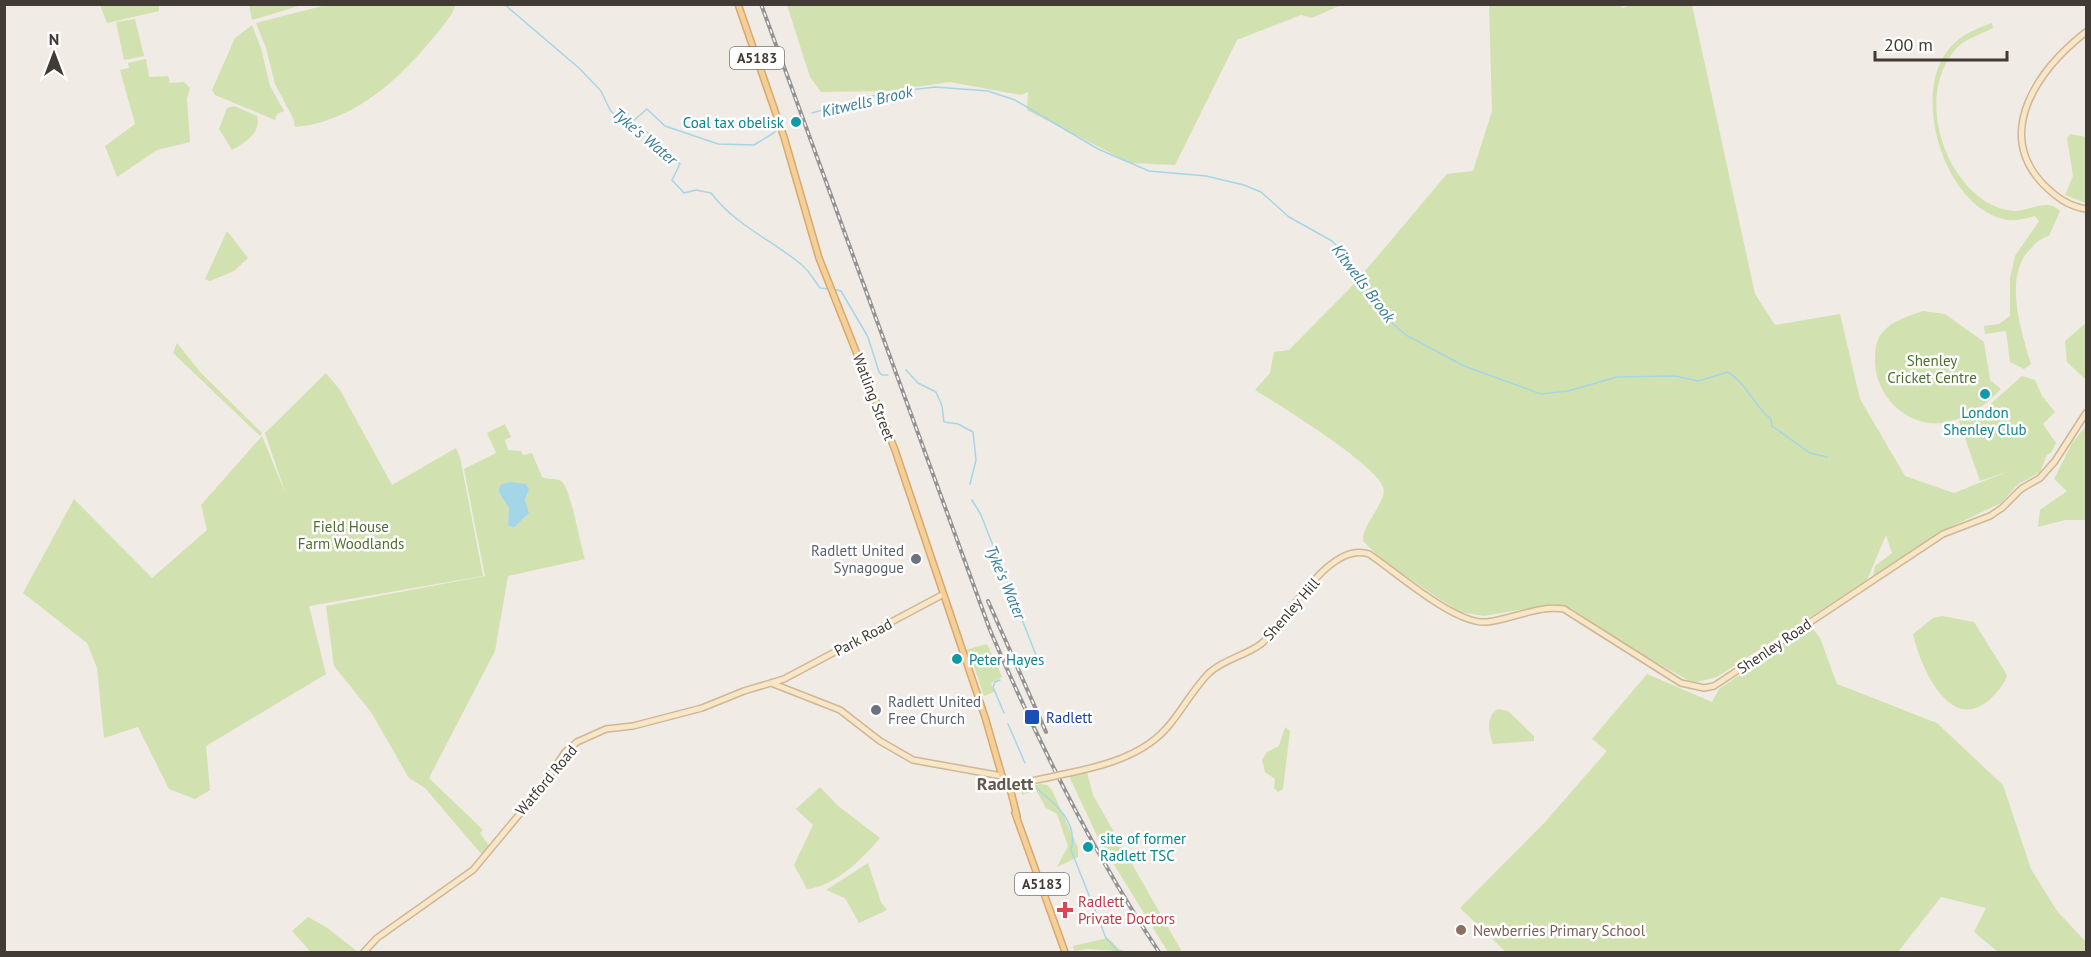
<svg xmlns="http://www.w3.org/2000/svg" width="2091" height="957" viewBox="0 0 2091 957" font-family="'PT Sans',sans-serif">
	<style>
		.green { fill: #d2e1b0; fill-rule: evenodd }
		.water { fill: #a5d6e8 }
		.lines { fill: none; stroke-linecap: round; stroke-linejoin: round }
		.stream { stroke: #a5d6e8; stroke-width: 1.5 }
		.secondary-casing { stroke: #ccb898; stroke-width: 8 }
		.primary-casing { stroke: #d7a96b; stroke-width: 8 }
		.secondary { stroke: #f9e6c6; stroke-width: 5 }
		.primary { stroke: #f4cf99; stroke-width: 5 }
		.rail-casing { stroke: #939393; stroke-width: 4 }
		.rail { stroke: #fff; stroke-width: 1.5; stroke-dasharray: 4.5; stroke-linecap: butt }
		.secondary-bridge-casing { stroke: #ccb898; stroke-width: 8; stroke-linecap: butt }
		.secondary-bridge { stroke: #f9e6c6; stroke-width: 5 }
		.culture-dot { fill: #0f9aa8; stroke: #fff; stroke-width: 2 }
		.worship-dot { fill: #6b7280; stroke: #fff; stroke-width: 2 }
		.transit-dot { fill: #1a4fb4; stroke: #fff; stroke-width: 2 }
		.health-dot { fill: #e0444e; stroke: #fff; stroke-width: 2 }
		.education-dot { fill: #8d6e63; stroke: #fff; stroke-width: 2 }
		.labels { text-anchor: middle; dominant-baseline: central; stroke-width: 5; stroke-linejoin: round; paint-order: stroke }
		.shield { fill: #fff; stroke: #7b7672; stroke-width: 1.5 }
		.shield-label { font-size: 14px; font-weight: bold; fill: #423b35 }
		.culture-label { font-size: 15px; fill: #0d838f; stroke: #fff; text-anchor: start }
		.park-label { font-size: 15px; fill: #4e6e2e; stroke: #fff }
		.street-label { font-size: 15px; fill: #423b35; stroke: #fff }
		.worship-label { font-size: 15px; fill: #5b616d; stroke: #fff; text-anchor: end }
		.transit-label { font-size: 15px; fill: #164399; stroke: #fff; text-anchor: start }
		.health-label { font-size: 15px; fill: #be3a42; stroke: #fff; text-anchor: start }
		.education-label { font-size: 15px; fill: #785e54; stroke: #fff; text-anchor: start }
		.water-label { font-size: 16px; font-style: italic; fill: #377e9c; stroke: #fff }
		.quarter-label { font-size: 18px; font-weight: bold; fill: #64584d; stroke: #fff }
	</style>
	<rect width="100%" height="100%" fill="#f0ebe4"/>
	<path class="green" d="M1617,4L1623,8L1630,5H1692L1755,294L1775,325L1840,314L1860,399L1905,476L1954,493L2009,471L1980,481L1959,421L1986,408L2022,376L2035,380L2042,396L2055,412L2043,424L2056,443L2051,453L2047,455L2040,472L2017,485L2001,503L1942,531L1873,576L1875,566L1892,553L1886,535L1867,580L1717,677L1693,683L1629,647L1571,608L1553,604L1484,616L1459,612L1382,560L1363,541C1362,523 1388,502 1383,487C1377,465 1278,404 1255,390L1270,373L1274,352L1289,350L1355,283L1447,174L1473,171L1492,111L1489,5Z
		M100,5H159V11L107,23Z
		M302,5L252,20L249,5V4Z
		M326,5V4L456,5C450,19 439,31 429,43C394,84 351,122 295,127L294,120L275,84L266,48L256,23Z
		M787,5V4L1341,5L1312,18L1301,15L1237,40L1175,165L1130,163L1027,110L1028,92L1021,95L950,82L888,91L821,92L810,77Z
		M135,19L144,56L124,60L116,22Z
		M1992,23L1993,28C1980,35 1963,39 1954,51C1919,94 1940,169 1982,199C1991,206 2005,211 2016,211C2030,210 2049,198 2060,211L2049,236C2040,238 2036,243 2030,249C2003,278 2021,330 2031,364L2024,369L2010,362L2006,331L1985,334L1984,326L1999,324L2010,316V278L2015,256L2039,221L2035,216C2025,219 2013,222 2003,219C1946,205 1914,103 1944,56C1956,37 1972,30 1992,23Z
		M252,25L261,48L270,86L284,111L277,114L275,120L215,95L212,90L235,38Z
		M146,59L149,77L168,76L170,83L184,82L190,88L187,99L190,142L157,150L117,177L105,146L135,124L120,70L129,68L128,63Z
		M234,106L257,116C262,133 244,143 232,150L219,129L227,108Z
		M2070,134L2086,137V203L2065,195L2073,176L2067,138Z
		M227,231L248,258L234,271L210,281L205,279Z
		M1923,311L1945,314L1984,342L1990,380L2001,389C1986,405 1969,417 1947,422C1910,430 1876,398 1875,362C1875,351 1875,340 1883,332C1893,320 1909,316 1923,311Z
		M2086,323V380L2067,362L2065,341Z
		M177,343L201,373L262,433L260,436L173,353Z
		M326,373L340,390L392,485L456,448L460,457L483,576L309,606L326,674L206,746L210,790L195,799L169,789L138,727L104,738L97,668L87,643L23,593L74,499L152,578L207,530L201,505L262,436L286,495L265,433Z
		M505,424L511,437L505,440L508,450L521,451L523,455L532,453L542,477C548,480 555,478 561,481C571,488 580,545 585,559L508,576L495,651L429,778L483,830L480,833L490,847L483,856L425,788L409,778L371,712L334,666L326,606L485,576L464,469L496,453L487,433ZM511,482L528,494L525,500L527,515L514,528L508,525L509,508L498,491L501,484Z
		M2086,426V520H2065L2038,527L2040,510L2067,491L2054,479L2072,443Z
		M1942,616L1974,622L2007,675C2005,684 1995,695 1988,701C1948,734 1919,662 1913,634L1933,618Z
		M1811,626L1820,638L1837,684L1937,723L2003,785L2031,869L2057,911L2086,942V952H1998L1974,932L1986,908L1941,897L1898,952H1506L1460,908L1546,821L1607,751L1592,739L1647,674L1712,702L1719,689Z
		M987,644L1002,677L991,683L994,692L984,696L974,666L965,650Z
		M1498,709L1508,711L1534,736V741L1493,744C1488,732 1486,716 1498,709Z
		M1285,727L1290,731L1283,789L1278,792L1274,788L1275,779L1265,772L1262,760L1267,752L1279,746Z
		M1087,772L1093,795L1182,952H1168L1100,842L1069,776Z
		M1040,784L1047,785L1052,790L1078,848V857L1057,867L1068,846L1057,814L1046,808L1036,790L1022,795L1021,789Z
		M820,787L837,805L880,838C862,859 836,886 807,889L794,865L813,825L796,809Z
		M868,863L881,902L887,910L859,923L845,898L826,890Z
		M308,917L326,927L358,952H311L292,931Z
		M1108,938L1119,949L1128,952L1088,949L1074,951L1073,946Z"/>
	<path class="water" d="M511,482L526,484L529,490L525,500L529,513L514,528L508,525L509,508L498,491L501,484Z"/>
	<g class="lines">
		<path class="stream" d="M504,4L579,68L601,91L610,110L621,121H632L656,139L663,151L680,164L672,180L684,193L696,190L711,193C735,225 772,240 802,265C809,271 814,280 820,288L828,289
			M812,113L884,93L935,87L988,91L1015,100L1098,149L1149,171L1206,176L1244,185L1261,192L1289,217L1332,241L1346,255L1373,292L1393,324L1406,335L1464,366L1541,394L1568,391L1617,377L1675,376L1698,381L1728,372C1747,384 1754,406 1771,419L1772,426L1810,453L1827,457
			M633,121L647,109L665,126L718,144L754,145L775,132
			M833,289L841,291L868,337L879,372L882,375H888
			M906,370L918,383L936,392L942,406L944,422L958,424L973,432L976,460L970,484
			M972,500L981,515L1036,655V664
			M1000,680L995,682L993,687L1004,713
			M1008,724L1025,763
			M1036,788C1055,803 1079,823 1071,850L1106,938L1119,952"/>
		<g class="secondary-casing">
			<path id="secondary" d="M2086,32C2040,68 1993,131 2043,184C2056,197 2068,206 2086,209
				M771,683L840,710L880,741L913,760L1002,776
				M1069,773C1097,767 1126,760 1150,743C1176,725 1187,695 1209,673C1224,659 1245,656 1261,644C1287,622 1328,540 1369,554C1396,572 1455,625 1487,622C1513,619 1538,605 1564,609L1681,683L1704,688L1714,686L1943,534L1990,516L2002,508L2021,489L2040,478L2055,461L2086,413
				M1007,786L1046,778
				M364,952L377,938L473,870L542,787L565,752L577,742L606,729L633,726L702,708L744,691L784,679L942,595"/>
		</g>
		<g class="primary-casing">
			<path id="primary" d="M738,4L784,137L819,258L895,450L985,717L1002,776L1011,792L1017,816
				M1015,813L1065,952"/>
		</g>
		<use href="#secondary" class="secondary"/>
		<use href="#primary" class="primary"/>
		<g class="rail-casing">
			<path id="rail" d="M761,4L990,630C1038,742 1092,851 1159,952
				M988,601L1046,732"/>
		</g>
		<use href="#rail" class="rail"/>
		<g class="secondary-bridge-casing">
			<path id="secondary-bridge" d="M1046,778L1069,773"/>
		</g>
		<use href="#secondary-bridge" class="secondary-bridge"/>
	</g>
	<g class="culture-dot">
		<circle cx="796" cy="122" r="6"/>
		<circle cx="1985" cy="394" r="6"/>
		<circle cx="957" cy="659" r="6"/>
		<circle cx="1088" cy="847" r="6"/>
	</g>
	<g class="worship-dot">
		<circle cx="916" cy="559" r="6"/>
		<circle cx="876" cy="710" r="6"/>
	</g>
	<rect class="transit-dot" x="1024" y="709" width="16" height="16" rx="3"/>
	<path class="health-dot" d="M1062 901h6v6h6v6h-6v6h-6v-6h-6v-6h6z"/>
	<circle class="education-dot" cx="1461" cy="930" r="6"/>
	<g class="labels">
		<g class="shield">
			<rect x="730" y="47" width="54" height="22" rx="4.5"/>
			<rect x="1015" y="873" width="54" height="22" rx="4.5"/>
		</g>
		<g class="shield-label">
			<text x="757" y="58">A5183</text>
			<text x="1042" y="884">A5183</text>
		</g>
		<g class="culture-label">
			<text x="784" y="122" text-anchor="end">Coal tax obelisk</text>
			<text x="1985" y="412" text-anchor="middle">London<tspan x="1985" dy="17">Shenley Club</tspan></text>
			<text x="969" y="659">Peter Hayes</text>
			<text x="1100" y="838">site of former<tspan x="1100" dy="17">Radlett TSC</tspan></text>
		</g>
		<g class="park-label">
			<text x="1932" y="360">Shenley<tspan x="1932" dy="17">Cricket Centre</tspan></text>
			<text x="351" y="526">Field House<tspan x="351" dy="17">Farm Woodlands</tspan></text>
		</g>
		<g class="street-label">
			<text transform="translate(874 397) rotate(69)">Watling Street</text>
			<text transform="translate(1291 609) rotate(-49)">Shenley Hill</text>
			<text transform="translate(863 637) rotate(-28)">Park Road</text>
			<text transform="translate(1774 646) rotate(-34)">Shenley Road</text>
			<text transform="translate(546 780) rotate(-50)">Watford Road</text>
		</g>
		<g class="worship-label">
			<text x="904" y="550">Radlett United<tspan x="904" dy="17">Synagogue</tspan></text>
			<text x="888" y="701" text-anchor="start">Radlett United<tspan x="888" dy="17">Free Church</tspan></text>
		</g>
		<g class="transit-label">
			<text x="1046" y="717">Radlett</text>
		</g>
		<g class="health-label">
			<text x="1078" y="901">Radlett<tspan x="1078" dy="17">Private Doctors</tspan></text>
		</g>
		<g class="education-label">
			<text x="1473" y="930">Newberries Primary School</text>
		</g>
		<g class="water-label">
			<text transform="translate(867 101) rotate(-13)">Kitwells Brook</text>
			<text transform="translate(645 136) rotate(40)">Tyke's Water</text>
			<text transform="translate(1364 283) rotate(53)">Kitwells Brook</text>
			<text transform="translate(1006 582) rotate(67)">Tyke's Water</text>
		</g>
		<g class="quarter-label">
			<text x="1005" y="783">Radlett</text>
		</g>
	</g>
	<rect width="2091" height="957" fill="none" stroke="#423b35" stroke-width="12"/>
	<g transform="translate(54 54)" stroke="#ffffff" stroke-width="4.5" paint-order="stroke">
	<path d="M0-4.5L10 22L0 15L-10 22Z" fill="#423b35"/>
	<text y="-9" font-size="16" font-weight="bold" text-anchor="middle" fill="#423b35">N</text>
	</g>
	<path d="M1875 51v9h132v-9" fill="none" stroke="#423b35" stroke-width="3"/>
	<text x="1884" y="51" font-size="18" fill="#423b35" stroke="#ffffff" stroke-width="4.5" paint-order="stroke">200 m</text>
</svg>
